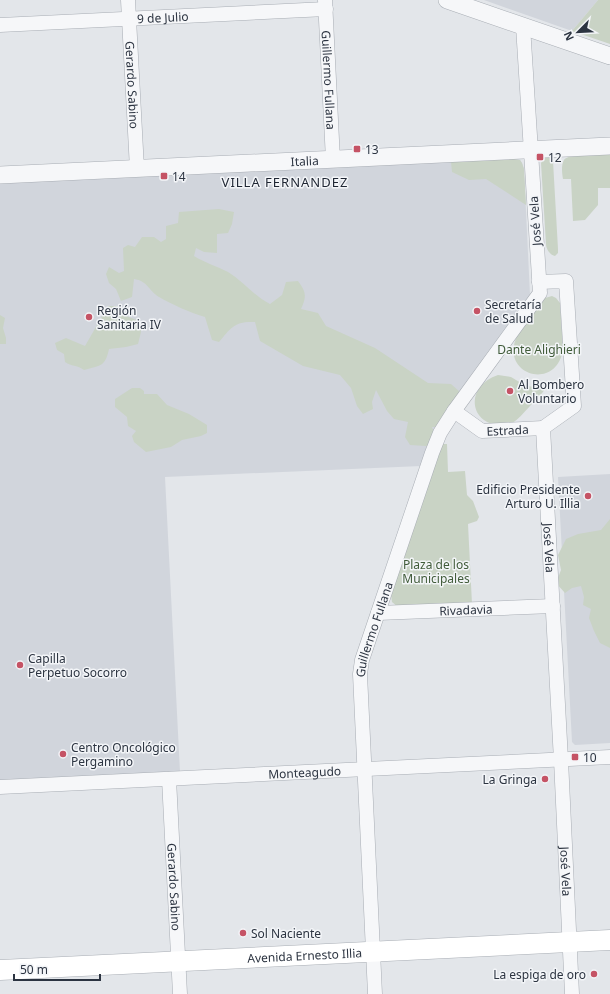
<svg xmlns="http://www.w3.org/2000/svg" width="610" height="994" viewBox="0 0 610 994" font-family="'Noto Sans',sans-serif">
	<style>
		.built { fill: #d1d5dc }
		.green { fill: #c9d3c5 }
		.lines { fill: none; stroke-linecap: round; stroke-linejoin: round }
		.minor-casing { stroke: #a8adb4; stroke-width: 15 }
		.tertiary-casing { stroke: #a8adb4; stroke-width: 18 }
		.secondary-casing { stroke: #a8adb4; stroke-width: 21 }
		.minor { stroke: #f6f7f9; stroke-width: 14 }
		.tertiary { stroke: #f6f7f9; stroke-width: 17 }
		.secondary { stroke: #fff; stroke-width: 20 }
		.poi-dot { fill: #c55365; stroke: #f3f5f8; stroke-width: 1.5 }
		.labels { text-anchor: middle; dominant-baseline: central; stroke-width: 3; stroke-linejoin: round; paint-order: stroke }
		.street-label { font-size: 12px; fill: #2c3441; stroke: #f3f5f8 }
		.poi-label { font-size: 12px; fill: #2c3441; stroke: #f3f5f8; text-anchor: start }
		.park-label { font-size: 12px; fill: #415c3a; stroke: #f3f5f8 }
		.neighbourhood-label { font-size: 13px; letter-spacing: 1px; fill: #1e2532; stroke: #f3f5f8 }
	</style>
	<rect width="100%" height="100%" fill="#e3e6ea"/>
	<path class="built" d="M484,0H598L572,31Z
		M513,159L520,160L522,163L524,169L530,295L421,466L165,477L180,772L0,781V183Z
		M610,474V743L575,745L572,742L558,477Z"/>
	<path class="green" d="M598,0H610V44L572,31Z
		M610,154V188H598V205L585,220L573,221L571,179H563C562,173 561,165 564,160C568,153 601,154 610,154Z
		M545,157H549L553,161L558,249V253L555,256C550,255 546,249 546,244L541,163Z
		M513,159L520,160L522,163L524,169L526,205L486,179L469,180L452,172L451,162Z
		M219,209L234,212L232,224L228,233L217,234V253L204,252L196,248L194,256C205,263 217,266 228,272C243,281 254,296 270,304L282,295L286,282L298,281C306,292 307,296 301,309L318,313L326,326L375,348L428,383L451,384L460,392L440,427H432L435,435L431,445L426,446L410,445L405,437L408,422L394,419L387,411L376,390L372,402L373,409L363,414L357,406L351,388L340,375L303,366L260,341L255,322C234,321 231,328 219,342L212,340L205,317C191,313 171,304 159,297C148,290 148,281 134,279L132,297L121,301L116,289L109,283L106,274L109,267L119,273L124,271L123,248L128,245L135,247L142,237H154L161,242L166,239V226L178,223L179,212Z
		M552,296L556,298L560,303L563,350C556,392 499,375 517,336L542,301L545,298Z
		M108,306H117L121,314L139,321L141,332L138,344L126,347L109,349C105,367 101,365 84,370C76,364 72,367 65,362L64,354L57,350L55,343L66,338L85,346Z
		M0,315L5,318L3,328L6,338V344H0Z
		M498,375L511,377L526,386L546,388C542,394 535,400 530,406C524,412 517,422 509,424C472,432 460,388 498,375Z
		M132,388H140L144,391V394H157L167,405L189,414L207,425V433L201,436L182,440L171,447L146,452L134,442L132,436L136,431L128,426L127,417L115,407V399Z
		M442,444H447L448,472L465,471L467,495L473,501L479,517L477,521L468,524L472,604L398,607L392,602L391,595Z
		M610,519V648L600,643L594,631L589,618L591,609L583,605L584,597L581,586L572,588L565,593L556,583L561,570L558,555L566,539L578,534L601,530Z"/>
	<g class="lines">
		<g class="minor-casing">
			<g id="minor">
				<path id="s1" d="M128,0L137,169"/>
				<path id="s2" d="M325,0L333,160"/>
				<path id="s3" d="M0,25L326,9"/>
				<path d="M539,282L566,281L574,406L543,428"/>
				<path id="s4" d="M454,411L482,431L543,428"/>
				<path id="s5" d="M543,428L561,760L572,994"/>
				<path id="s6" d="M378,613L553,606"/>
				<path id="s7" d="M169,779L180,994"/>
				<path id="s8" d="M0,787L610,757"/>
				<path id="s9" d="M375,994L360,674L362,660L432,453L440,433L454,411L540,293L523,26"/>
			</g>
		</g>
		<g class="tertiary-casing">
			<g id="tertiary">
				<path d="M447,0L610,56"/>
				<path id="s10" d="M0,175L610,146"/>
			</g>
		</g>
		<g class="secondary-casing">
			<g id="secondary">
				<path id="s11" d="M0,970L610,940"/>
			</g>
		</g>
		<use href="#minor" class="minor"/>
		<use href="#tertiary" class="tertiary"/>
		<use href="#secondary" class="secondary"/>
	</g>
	<g class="poi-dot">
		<rect x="353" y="145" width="8" height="8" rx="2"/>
		<rect x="536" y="153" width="8" height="8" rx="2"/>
		<rect x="160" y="172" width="8" height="8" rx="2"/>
		<circle cx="477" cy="311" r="4"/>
		<circle cx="89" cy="317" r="4"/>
		<circle cx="510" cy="391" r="4"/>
		<circle cx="588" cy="496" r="4"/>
		<circle cx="20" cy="665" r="4"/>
		<circle cx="63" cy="754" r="4"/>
		<rect x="571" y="753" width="8" height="8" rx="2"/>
		<circle cx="545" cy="779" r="4"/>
		<circle cx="243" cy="933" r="4"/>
		<circle cx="594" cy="974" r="4"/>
	</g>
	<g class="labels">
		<g class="street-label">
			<text stroke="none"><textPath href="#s3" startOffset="163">9 de Julio</textPath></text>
			<text stroke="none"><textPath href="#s2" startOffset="80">Guillermo Fullana</textPath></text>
			<text stroke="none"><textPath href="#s1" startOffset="85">Gerardo Sabino</textPath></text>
			<text stroke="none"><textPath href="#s10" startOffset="305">Italia</textPath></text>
			<text transform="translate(535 221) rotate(-94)">José Vela</text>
			<text stroke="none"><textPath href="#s4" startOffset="60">Estrada</textPath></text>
			<text stroke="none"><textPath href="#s5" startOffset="120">José Vela</textPath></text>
			<text stroke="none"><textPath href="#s6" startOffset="88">Rivadavia</textPath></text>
			<text stroke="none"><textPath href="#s9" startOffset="367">Guillermo Fullana</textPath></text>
			<text stroke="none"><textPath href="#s8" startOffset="305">Monteagudo</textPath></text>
			<text stroke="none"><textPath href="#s5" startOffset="444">José Vela</textPath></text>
			<text stroke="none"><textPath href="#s7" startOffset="108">Gerardo Sabino</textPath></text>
			<text stroke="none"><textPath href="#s11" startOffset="305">Avenida Ernesto Illia</textPath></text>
		</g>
		<g class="poi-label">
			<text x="365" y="149">13</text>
			<text x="548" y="157">12</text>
			<text x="172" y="176">14</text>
			<text x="485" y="304">Secretaría<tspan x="485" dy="14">de Salud</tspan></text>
			<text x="97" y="310">Región<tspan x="97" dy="14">Sanitaria IV</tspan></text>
			<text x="518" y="384">Al Bombero<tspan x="518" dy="14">Voluntario</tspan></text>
			<text x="580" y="489" text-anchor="end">Edificio Presidente<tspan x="580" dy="14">Arturo U. Illia</tspan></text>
			<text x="28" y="658">Capilla<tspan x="28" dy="14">Perpetuo Socorro</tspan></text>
			<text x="71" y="747">Centro Oncológico<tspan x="71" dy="14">Pergamino</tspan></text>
			<text x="583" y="757">10</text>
			<text x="537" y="779" text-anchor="end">La Gringa</text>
			<text x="251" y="933">Sol Naciente</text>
			<text x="586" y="974" text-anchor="end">La espiga de oro</text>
		</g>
		<g class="park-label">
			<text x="539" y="349">Dante Alighieri</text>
			<text x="436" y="564">Plaza de los<tspan x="436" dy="14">Municipales</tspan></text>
		</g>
		<g class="neighbourhood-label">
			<text x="285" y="182">VILLA FERNANDEZ</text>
		</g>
	</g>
	<g transform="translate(578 32) rotate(246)" stroke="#f3f5f8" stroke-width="3" paint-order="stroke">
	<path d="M0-3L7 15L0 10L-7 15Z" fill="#2c3441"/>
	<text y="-6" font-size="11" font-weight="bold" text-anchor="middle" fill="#2c3441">N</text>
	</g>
	<path d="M14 974v6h86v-6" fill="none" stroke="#2c3441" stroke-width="2"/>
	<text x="20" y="974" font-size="12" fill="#2c3441" stroke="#f3f5f8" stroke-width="3" paint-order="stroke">50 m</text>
</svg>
